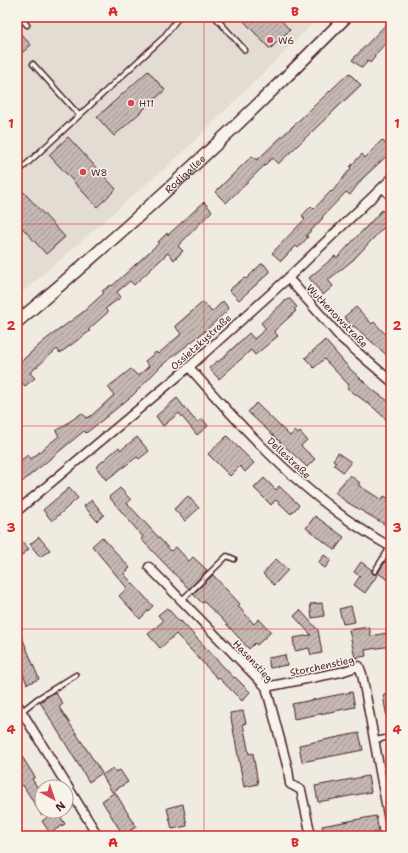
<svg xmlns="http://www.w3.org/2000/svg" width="408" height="853" viewBox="0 0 408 853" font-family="'Shantell Sans',sans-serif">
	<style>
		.built { fill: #e3dcd2 }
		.building { fill: url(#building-hatch); stroke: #4a1f2b }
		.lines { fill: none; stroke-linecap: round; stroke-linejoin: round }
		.service-casing { stroke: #4a1f2b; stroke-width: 7 }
		.minor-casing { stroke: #4a1f2b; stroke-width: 11 }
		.secondary-casing { stroke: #4a1f2b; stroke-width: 14 }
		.service { stroke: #f7f3e8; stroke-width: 4 }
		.minor { stroke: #f7f3e8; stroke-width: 8 }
		.secondary { stroke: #f7f3e8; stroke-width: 11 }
		.grid { fill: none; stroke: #d62828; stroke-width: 1; stroke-opacity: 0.55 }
		.poi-dot { fill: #d1495b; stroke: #f7f3e8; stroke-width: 1.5 }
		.labels { text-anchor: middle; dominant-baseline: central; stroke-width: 3; stroke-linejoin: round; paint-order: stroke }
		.poi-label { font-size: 10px; fill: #4a1f2b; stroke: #f7f3e8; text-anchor: start }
		.street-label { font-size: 10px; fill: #4a1f2b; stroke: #f7f3e8 }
		.neatline { fill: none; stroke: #d62828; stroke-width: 1.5 }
		.grid-label { font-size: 13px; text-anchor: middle; font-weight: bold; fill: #d62828 }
	</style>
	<defs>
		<pattern id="building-hatch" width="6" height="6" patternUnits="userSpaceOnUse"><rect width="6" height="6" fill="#c6b8b3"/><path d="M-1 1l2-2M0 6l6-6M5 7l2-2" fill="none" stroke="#a39592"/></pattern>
	</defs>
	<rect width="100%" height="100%" fill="#f0ebe0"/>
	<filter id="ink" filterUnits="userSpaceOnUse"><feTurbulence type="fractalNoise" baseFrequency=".025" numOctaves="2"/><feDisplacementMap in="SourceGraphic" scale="8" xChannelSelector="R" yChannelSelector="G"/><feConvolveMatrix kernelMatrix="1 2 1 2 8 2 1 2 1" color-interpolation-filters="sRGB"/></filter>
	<g filter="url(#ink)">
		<path class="built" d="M17,17H320L181,154L17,297Z"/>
		<path class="building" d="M240,17H278L290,30L270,49Z
			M391,19V47L386,43L374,56L375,57L370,63L368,61L362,68L352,60Z
			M17,30L31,45L17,57Z
			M148,71L165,90L114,136L97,117Z
			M349,73L361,85L278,164L272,158L226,203L215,192L252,156L257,160Z
			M68,137L116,189L97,207L49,155Z
			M382,140L391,149V152L362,179L350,195L346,192L322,217L323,218L306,236L308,237L298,248L296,246L281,261L272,253L305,219L302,216L311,206L314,209L331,191L332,192L351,168L350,167L362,154L365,158Z
			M17,185L65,237L46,254L17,222Z
			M204,202L212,211L178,246L183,251L174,260L168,253L134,285L130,281L117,292L121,297L105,309L108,312L88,330L90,331L60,353L57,349L30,373L35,378L25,386L17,377V365L45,340L83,312L104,293L102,291L111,285L112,286L159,243L158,242L167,233L168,235Z
			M382,210L391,219V223L385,230L383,228L353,260L328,280L333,286L323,295L309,278L335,256L337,258Z
			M261,264H264L270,272L239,300L229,290L244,278L246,279Z
			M290,299L297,307L294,309L296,311L274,331L278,336L255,355L251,350L219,379L209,368L217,361L218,362L249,333L254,339L266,329L261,323L286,300Z
			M223,301L229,309L204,332L162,365L133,395L95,426L86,433L84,431L17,486V463L28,455L31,459L59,436L56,431L82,413L87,418L91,416L114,395L108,387L131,369L138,376L149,366L145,361L156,352L158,354L181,334L175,326L203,302L212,312Z
			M356,307L372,324L374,322L391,340V359L354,326L353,327L344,317Z
			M325,340L349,368L374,391L391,403V424L374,408L347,388L349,385L324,359L314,368L305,358Z
			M177,398L193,418L198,422L202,418L208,426L197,435L179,413L163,426L156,416Z
			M256,403L290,436L295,431L298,434L300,432L307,440L301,446L315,459L307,467L248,412Z
			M227,436L254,463L245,472L240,466L230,476L208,454Z
			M137,437L149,451L139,459L137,457L106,480L96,467L119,447L121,450Z
			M338,453L351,462L343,472L334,465L336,462L333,460Z
			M350,475L360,483L358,485L382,500L384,496L391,500V528L345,501L335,492Z
			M264,478L276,490L279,486L299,505L291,514L276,500L271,505L254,488Z
			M69,488L78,498L52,521L43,510Z
			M120,488L131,500L127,503L171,551L176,547L189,561L193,557L207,570L189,589L141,539L143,537L109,497Z
			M188,496L199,508L185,521L174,509Z
			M92,500L104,515L97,521L84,506Z
			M315,516L344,537L335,550L306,528Z
			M17,536L29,549L21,556L17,551Z
			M39,537L50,550L40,557L30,544Z
			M102,537L130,568L124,574L153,606L140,619L119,596L127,588L92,546Z
			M324,555L331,560L325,568L318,563Z
			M276,559L288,570L274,585L263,574Z
			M361,562L372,570L373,574H378L365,593L354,585L360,576L354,572Z
			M385,562L391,565V582L378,573Z
			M213,575L240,604L238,606L254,624L259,619L271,632L257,645L255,643L249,649L221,618L204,602L202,603L193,594Z
			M322,603L324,616L312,618L310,604Z
			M351,606L355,622L343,624L339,609Z
			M167,608L180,622L181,621L234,678L235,677L250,692L242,701L219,678L218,679L176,634L160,648L148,634L163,621L158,615Z
			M300,610L318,630L322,653L311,655L309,648L295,651L293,638L311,635L294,616Z
			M17,625L39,679L27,684L17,659Z
			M369,627L371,636L387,633V637H390L391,646L365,650L366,656L355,658L349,630Z
			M285,655L287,665L270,668L268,658Z
			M55,692L63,704L59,707L102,773L89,782L40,702Z
			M352,692L355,707L294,719L292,704Z
			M391,693V718H387L383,695Z
			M243,711L246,723L243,724L249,754L253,753L258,784L244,787L230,713Z
			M359,733L363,750L302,762L299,745Z
			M17,749L35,777L32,779L42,794V816L23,785L17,788Z
			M113,768L116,772L120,770L128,782L112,792L102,775Z
			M368,776L371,792L318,802L315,786Z
			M115,792L136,827L123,835L102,801Z
			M183,804L187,826L172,829L167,808Z
			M57,811L65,824L50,833L42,821Z
			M376,816L379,832L359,836H324L322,826Z"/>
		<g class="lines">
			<g class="service-casing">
				<path id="service" d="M20,17L27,25
					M215,17L245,50
					M33,64L79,115
					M17,173L163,38L179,17
					M375,571L390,547
					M182,600L227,556L234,559
					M22,711L37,699L76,675
					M375,740L391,737"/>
			</g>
			<g class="minor-casing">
				<path id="minor" d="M383,188L391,196
					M288,278L341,338L391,381
					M189,367C248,435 311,503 391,547
					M17,511L189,367L288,278L391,179
					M149,567L266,687L288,769L290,784L301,790L311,836
					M266,687L341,672L359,666L362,674L391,831
					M17,704L98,836"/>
			</g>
			<g class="secondary-casing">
				<g id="secondary">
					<path id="s1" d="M17,322C131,226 241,124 346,17"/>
				</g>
			</g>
			<use href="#service" class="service"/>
			<use href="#minor" class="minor"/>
			<use href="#secondary" class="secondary"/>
		</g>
	</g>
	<path class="grid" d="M204,17V836M17,224H391M17,426H391M17,629H391"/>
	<g class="poi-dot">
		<circle cx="270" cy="40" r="4"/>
		<circle cx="131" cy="103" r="4"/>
		<circle cx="83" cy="172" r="4"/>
	</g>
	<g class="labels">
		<g class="poi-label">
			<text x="278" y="40">W6</text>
			<text x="139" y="103">H11</text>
			<text x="91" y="172">W8</text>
		</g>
		<g class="street-label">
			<text stroke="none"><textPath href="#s1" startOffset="224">Rodigallee</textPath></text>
			<text transform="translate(337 316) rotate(46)">Wuthenowstraße</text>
			<text transform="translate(201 342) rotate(-42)">Ossietzkystraße</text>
			<text transform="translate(289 458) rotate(43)">Dellestraße</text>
			<text transform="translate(253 661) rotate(47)">Hasenstieg</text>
			<text transform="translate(322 666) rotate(-12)">Storchenstieg</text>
		</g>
	</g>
	<rect width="408" height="853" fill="none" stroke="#f7f3e8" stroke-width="44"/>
	<g transform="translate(54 799) rotate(140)"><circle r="19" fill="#f7f3e8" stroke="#b29e9c"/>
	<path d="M0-3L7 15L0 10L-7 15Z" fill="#d1495b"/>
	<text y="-6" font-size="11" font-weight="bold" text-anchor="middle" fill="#4a1f2b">N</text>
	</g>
	<rect x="22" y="22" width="364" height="809" class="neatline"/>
	<g class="grid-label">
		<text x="113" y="16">A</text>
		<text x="295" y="16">B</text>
		<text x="11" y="128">1</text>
		<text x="397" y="128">1</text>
		<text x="11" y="330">2</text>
		<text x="397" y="330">2</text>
		<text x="11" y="532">3</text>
		<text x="397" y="532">3</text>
		<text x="11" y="734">4</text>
		<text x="397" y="734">4</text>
		<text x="113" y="847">A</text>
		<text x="295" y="847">B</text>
	</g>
</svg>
